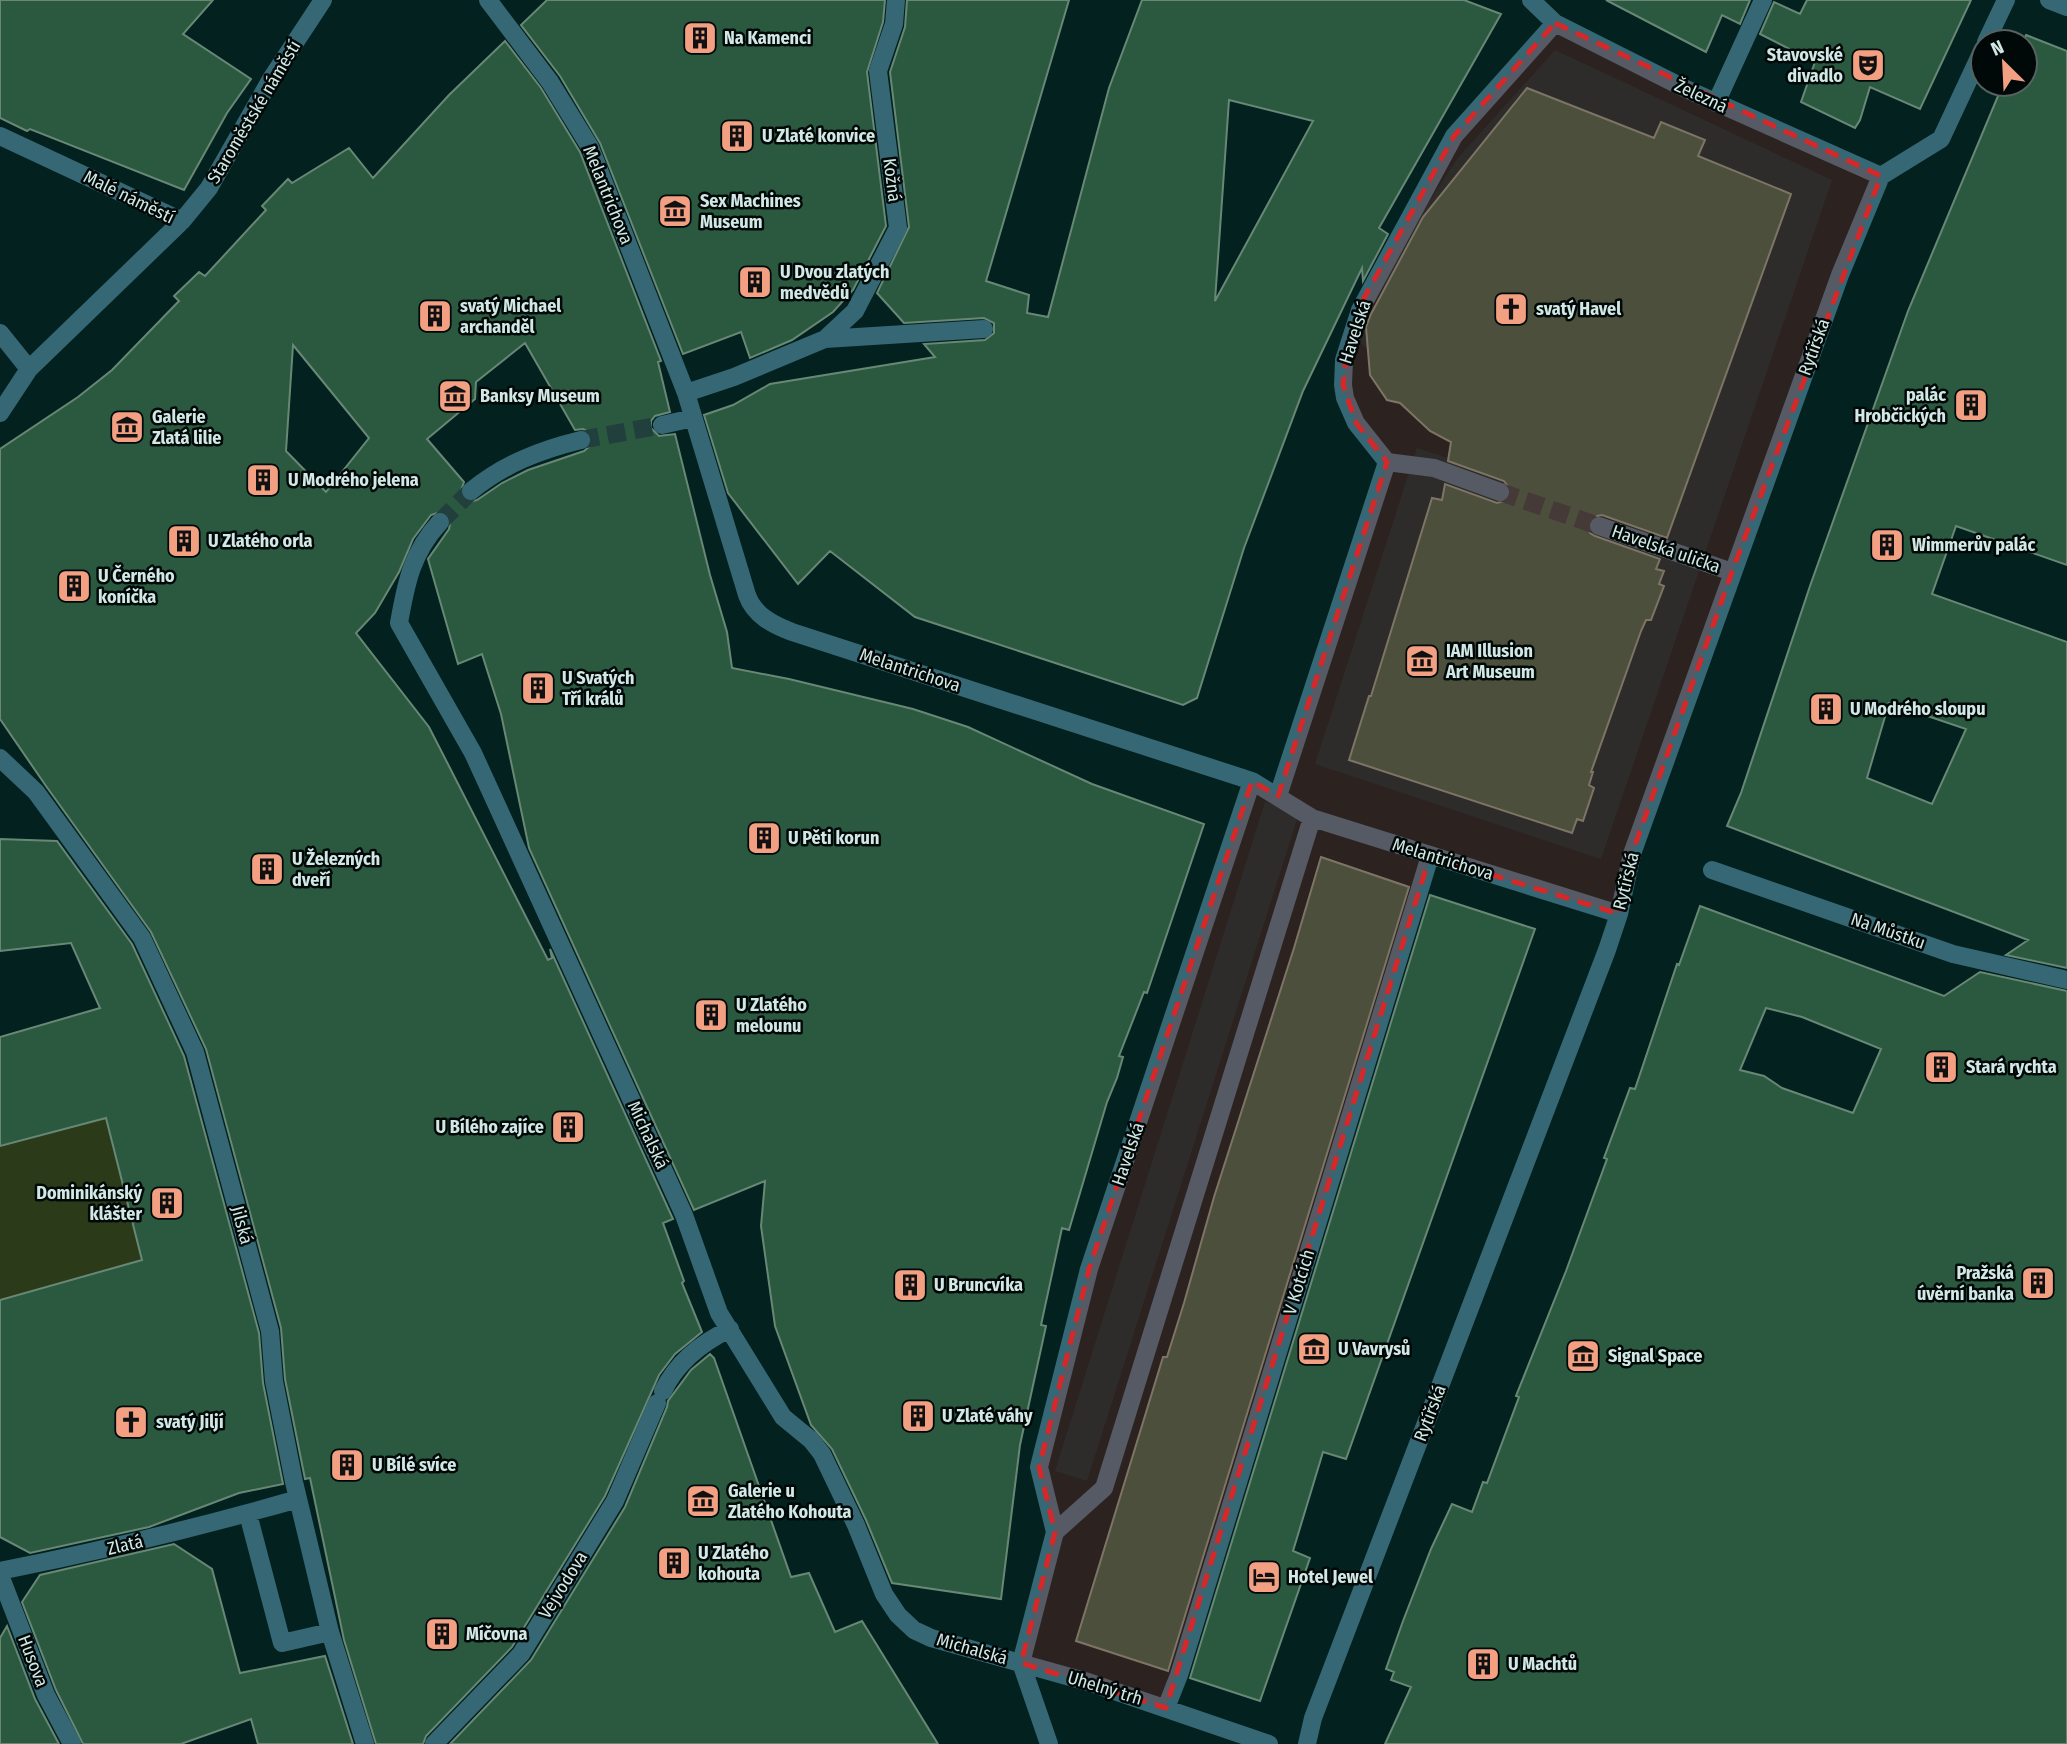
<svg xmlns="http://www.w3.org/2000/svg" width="2067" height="1744" viewBox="0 0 2067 1744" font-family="'Fira Sans Condensed',sans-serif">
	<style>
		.built { fill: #042e2b }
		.green { fill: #2b3a18 }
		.building { fill: #2a5940; stroke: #688875; stroke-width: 2; fill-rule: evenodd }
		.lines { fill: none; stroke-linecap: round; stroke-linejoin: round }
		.street-tunnel { stroke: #213f3d; stroke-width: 18; stroke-dasharray: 18 9; stroke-linecap: butt }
		.street { stroke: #366774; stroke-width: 18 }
		.marked { fill: #d62828; fill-opacity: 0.2; stroke: #d62828; stroke-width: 5; stroke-dasharray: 14 9; stroke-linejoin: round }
		.labels { text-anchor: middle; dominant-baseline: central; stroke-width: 5; stroke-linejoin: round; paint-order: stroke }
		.poi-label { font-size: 18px; font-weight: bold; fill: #d2e8e5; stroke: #000908; text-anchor: start }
		.street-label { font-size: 18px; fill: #d2e8e5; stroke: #000908 }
	</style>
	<rect width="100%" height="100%" fill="#02211f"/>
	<path class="built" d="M1555,50L1832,180L1601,859L1315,764L1417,448L1485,470L1360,342L1402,244L1457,159Z
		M1265,802L1299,813L1087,1481L1055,1471Z"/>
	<path class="green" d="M106,1118L142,1260L0,1300V1146Z"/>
	<path class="building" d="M0,0H213L183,34L251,79L227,113L184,190L30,129L27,131L0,118Z
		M547,0H885L883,22L867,72L886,226L853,290L833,312L792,340L750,358L741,332L683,354L600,143L560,76L521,25Z
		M907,0H1069L986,281L1029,295L1027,313L1048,317L1109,88L1142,0H1464L1501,14L1379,228L1388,234L1363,281L1362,268L1303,391L1244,548L1197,698L1183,705L915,617L830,551L798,584L728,493L704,415L733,405L770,384L935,357L924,344L985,340L994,333V323L984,318L904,323L877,293L909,227L890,72L905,27ZM1229,100L1313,121L1215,301Z
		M1606,0H1750L1740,24L1722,15L1706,52Z
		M1807,0H1971L1920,109L1870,87L1860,120L1855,128L1801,102L1815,62L1760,34L1774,2L1800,14Z
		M2026,35L2067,51V565L1956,526L1932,594L2067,642V968L2006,955L2028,940L1727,826L1741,793L1810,586L1908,311L2003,84H2025V42H2023ZM1889,703L1966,729L1932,804L1867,778Z
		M505,41L541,88L580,152L661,361L658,362L670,412L655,416L651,421V428L659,436L675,434L710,575L727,632L732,668L789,679L913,709L968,727L1092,784L1204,824L1147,993L1144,992L1119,1056L1123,1057L1117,1078L1107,1102L1069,1230L1062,1228L1041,1325L1046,1326L1020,1445L1001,1599L892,1583L866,1520L832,1449L811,1425L775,1326L761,1226L765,1181L694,1210L529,848L501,714L482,654L458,664L428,559L449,529L451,519L443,511L431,515L413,539L399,572L375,613L356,633L429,727L548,960L552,958L550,949L673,1219L663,1223L684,1281L682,1283L702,1332L675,1354L659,1375L605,1496L512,1647L426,1736L423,1744H376L344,1640L310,1478L305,1479L285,1379L281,1328L206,1049L151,932L46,786L0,719V449L78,397L112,370L179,301L174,296L199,272L205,276L266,210L262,206L288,179L292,183L349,148L373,178L449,95ZM525,343L575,430L583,429L589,432L592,438V444L584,451L528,470L502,483L477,500L467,502L460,493L464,482L427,439L475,399L476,382ZM293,345L369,438L326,492L286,451Z
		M1527,88L1654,138L1661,122L1705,140L1698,156L1791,194L1667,538L1602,515L1592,517L1588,523L1590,533L1595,536L1660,559L1656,569L1664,571L1659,584L1664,586L1651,620H1646L1641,631L1591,772H1593L1589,785L1594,788L1583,821L1577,819L1572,833L1349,760L1369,696H1371L1432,498L1442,500L1445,484L1497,503L1508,500L1511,491L1504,481L1448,461L1451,442L1430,431L1400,403L1387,400L1370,375L1366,327L1371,314L1423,217Z
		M0,839L57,841L132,944L184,1056L259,1333L263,1383L283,1484L239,1493L149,1527L30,1553L0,1537V1300L142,1260L106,1118L0,1146V1037L100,1008L71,943L0,951Z
		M1321,857L1409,887L1168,1671L1076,1641L1163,1357H1167L1184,1303L1214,1197L1294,948Z
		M1430,895L1535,929L1346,1459L1323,1452L1293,1551L1310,1558L1260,1701L1190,1678Z
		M1700,906L1944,996L1980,972L2067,991V1744H1385L1411,1687L1391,1680L1394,1672L1386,1669L1403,1621L1431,1549L1452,1504L1472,1512L1483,1482L1487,1483L1519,1397L1516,1396L1566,1271L1607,1159L1604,1158L1630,1088L1635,1089L1677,964L1679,965ZM1766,1008L1802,1017L1881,1049L1853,1113L1782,1088L1764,1076L1740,1070Z
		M710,1354L714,1358L791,1577L809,1573L835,1632L862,1621L938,1744H450L531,1660L625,1507L667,1407L668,1401L691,1370Z
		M174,1544L212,1569L240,1673L325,1656L353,1744H258L251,1719L181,1744H83L56,1690L22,1602L40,1575Z
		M7,1626L35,1699L59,1744H0V1638Z"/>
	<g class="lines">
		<path class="street-tunnel" d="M581,440L662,425
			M1500,492L1599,526
			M440,522L471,491"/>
		<path class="street" d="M488,0L550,82L590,147L686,393L747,595C754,615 773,625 792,632L1252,781L1312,818L1619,914
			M1531,0L1555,23L1686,89L1881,176
			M2049,0L2067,7
			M1986,42L2006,0
			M1716,103L1763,0
			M0,136L182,221
			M0,333L29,369
			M825,339L984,329
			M686,393L734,377L825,339L855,311L898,228L878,71L894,24L896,0
			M0,413L29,369L182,221L209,188L271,79L323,0
			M662,425L693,418
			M1387,462L1356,423L1345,398L1343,385L1344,360L1360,310L1454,136L1555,23
			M1387,462L1434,468L1500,492
			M471,491C504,464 540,450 581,440
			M440,522C412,552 406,583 399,623L473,753L484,777L684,1215L719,1313L783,1417L811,1440L822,1454L856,1525L884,1594L898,1615L914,1630L931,1638L1088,1682L1269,1744
			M1599,526L1732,572
			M0,758L36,792L142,938L195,1052L270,1331L274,1381L294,1482L330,1632L365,1744
			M1278,796L1387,462
			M1712,870L1953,954L2067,980
			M663,1391C677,1362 701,1343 730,1329
			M248,1514L282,1643L330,1632
			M1055,1532L1104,1488L1312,818
			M0,1571C101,1551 200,1527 298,1499
			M0,1575L46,1695L72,1744
			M1021,1663L1055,1532L1039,1467L1089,1269L1252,781
			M1021,1663L1049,1744
			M1166,1708L1179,1675L1430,856
			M434,1744L521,1654L615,1501L657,1403
			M1307,1744L1313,1718L1607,950L1619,914L1632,854L1840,275L1881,176L1941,139L1983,49"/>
	</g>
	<path class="marked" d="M1555,23L1881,176L1732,572L1632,854L1619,914L1430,856L1166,1708L1021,1663L1055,1532L1039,1467L1089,1269L1252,781L1278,796L1387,462L1356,423L1343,385L1347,348L1364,298L1454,136Z"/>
	<defs>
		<g id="building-square" transform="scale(1.75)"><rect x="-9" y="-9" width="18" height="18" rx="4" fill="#f3a082" stroke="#000908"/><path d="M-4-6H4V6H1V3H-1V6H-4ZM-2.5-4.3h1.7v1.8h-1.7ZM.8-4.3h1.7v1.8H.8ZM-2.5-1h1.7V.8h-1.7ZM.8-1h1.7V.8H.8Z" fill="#111"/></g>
		<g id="theatre-square" transform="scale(1.75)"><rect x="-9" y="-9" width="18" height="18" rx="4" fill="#f3a082" stroke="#000908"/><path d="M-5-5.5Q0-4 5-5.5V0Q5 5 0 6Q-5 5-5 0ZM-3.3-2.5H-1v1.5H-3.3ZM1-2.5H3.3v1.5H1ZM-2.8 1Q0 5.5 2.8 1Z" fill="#111"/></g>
		<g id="museum-square" transform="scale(1.75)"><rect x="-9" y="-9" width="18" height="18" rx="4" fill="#f3a082" stroke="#000908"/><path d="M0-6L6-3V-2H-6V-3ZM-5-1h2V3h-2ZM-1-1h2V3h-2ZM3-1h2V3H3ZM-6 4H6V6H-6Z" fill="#111"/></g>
		<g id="church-square" transform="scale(1.75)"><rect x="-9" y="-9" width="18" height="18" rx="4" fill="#f3a082" stroke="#000908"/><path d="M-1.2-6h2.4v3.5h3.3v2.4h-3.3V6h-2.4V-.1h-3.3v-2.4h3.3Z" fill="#111"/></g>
		<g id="hotel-square" transform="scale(1.75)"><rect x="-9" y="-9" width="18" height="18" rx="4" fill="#f3a082" stroke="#000908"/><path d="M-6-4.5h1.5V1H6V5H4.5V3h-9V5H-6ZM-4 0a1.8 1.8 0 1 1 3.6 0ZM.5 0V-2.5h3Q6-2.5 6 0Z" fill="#111"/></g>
	</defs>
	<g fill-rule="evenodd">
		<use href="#building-square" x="700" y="38"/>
		<use href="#theatre-square" x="1868" y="65"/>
		<use href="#building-square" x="737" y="136"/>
		<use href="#museum-square" x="675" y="211"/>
		<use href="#building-square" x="755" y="282"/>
		<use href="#church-square" x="1511" y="309"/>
		<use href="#building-square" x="435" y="316"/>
		<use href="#museum-square" x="455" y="396"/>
		<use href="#building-square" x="1971" y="405"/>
		<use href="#museum-square" x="127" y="427"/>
		<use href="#building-square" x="263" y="480"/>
		<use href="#building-square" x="184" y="541"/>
		<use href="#building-square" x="1887" y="545"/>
		<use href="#building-square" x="74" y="586"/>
		<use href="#museum-square" x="1422" y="661"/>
		<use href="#building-square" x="538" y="688"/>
		<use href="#building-square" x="1826" y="709"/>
		<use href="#building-square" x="764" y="838"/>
		<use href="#building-square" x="267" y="869"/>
		<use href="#building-square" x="711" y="1015"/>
		<use href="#building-square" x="1941" y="1067"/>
		<use href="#building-square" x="568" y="1127"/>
		<use href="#building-square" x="167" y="1203"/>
		<use href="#building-square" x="2038" y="1283"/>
		<use href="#building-square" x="910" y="1285"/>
		<use href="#museum-square" x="1314" y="1349"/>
		<use href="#museum-square" x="1583" y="1356"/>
		<use href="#building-square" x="918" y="1416"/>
		<use href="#church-square" x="131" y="1422"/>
		<use href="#building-square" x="347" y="1465"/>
		<use href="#museum-square" x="703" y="1501"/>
		<use href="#building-square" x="674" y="1563"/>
		<use href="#hotel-square" x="1264" y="1577"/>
		<use href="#building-square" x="442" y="1634"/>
		<use href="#building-square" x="1483" y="1664"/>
	</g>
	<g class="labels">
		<g class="poi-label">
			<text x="724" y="38">Na Kamenci</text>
			<text x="1843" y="55" text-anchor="end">Stavovské<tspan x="1843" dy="21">divadlo</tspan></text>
			<text x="762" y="136">U Zlaté konvice</text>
			<text x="700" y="201">Sex Machines<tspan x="700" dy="21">Museum</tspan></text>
			<text x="780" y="272">U Dvou zlatých<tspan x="780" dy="21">medvědů</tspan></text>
			<text x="460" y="306">svatý Michael<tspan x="460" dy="21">archanděl</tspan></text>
			<text x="1536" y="309">svatý Havel</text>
			<text x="1946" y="395" text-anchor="end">palác<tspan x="1946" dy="21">Hrobčických</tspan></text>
			<text x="480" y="396">Banksy Museum</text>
			<text x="152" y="417">Galerie<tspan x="152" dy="21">Zlatá lilie</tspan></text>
			<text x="288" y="480">U Modrého jelena</text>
			<text x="208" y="541">U Zlatého orla</text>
			<text x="1912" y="545">Wimmerův palác</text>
			<text x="98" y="576">U Černého<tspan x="98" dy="21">koníčka</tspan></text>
			<text x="1446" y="651">IAM Illusion<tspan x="1446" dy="21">Art Museum</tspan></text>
			<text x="562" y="678">U Svatých<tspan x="562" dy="21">Tří králů</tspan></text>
			<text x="1850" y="709">U Modrého sloupu</text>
			<text x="788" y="838">U Pěti korun</text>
			<text x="292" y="859">U Železných<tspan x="292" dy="21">dveří</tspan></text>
			<text x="736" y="1005">U Zlatého<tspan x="736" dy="21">melounu</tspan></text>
			<text x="1966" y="1067">Stará rychta</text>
			<text x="544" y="1127" text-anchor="end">U Bílého zajíce</text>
			<text x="142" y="1193" text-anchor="end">Dominikánský<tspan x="142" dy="21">klášter</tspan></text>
			<text x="2014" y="1273" text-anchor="end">Pražská<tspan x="2014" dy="21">úvěrní banka</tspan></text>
			<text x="934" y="1285">U Bruncvíka</text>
			<text x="1338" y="1349">U Vavrysů</text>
			<text x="1608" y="1356">Signal Space</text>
			<text x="942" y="1416">U Zlaté váhy</text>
			<text x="156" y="1422">svatý Jiljí</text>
			<text x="372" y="1465">U Bílé svíce</text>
			<text x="728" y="1491">Galerie u<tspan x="728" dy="21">Zlatého Kohouta</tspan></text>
			<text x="698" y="1553">U Zlatého<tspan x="698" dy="21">kohouta</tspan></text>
			<text x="1288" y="1577">Hotel Jewel</text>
			<text x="466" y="1634">Míčovna</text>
			<text x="1508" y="1664">U Machtů</text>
		</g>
		<g class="street-label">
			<text transform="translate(1701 96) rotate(25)">Železná</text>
			<text transform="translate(254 112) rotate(-59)">Staroměstské náměstí</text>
			<text transform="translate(892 180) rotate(83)">Kožná</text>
			<text transform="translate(608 195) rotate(68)">Melantrichova</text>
			<text transform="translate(129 197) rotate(26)">Malé náměstí</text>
			<text transform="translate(1355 332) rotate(-72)">Havelská</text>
			<text transform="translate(1814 347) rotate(-70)">Rytířská</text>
			<text transform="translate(1666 549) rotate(19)">Havelská ulička</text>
			<text transform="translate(910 670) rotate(18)">Melantrichova</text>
			<text transform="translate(1443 859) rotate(17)">Melantrichova</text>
			<text transform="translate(1626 881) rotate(-76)">Rytířská</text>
			<text transform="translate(1888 931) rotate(19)">Na Můstku</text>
			<text transform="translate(648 1135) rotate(65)">Michalská</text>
			<text transform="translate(1128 1154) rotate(-71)">Havelská</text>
			<text transform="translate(242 1225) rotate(75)">Jilská</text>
			<text transform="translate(1299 1282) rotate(-73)">V Kotcích</text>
			<text transform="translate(1430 1413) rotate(-69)">Rytířská</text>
			<text transform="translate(125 1545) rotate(-13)">Zlatá</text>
			<text transform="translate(563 1585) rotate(-58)">Vejvodova</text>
			<text transform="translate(972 1649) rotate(16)">Michalská</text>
			<text transform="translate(33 1661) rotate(69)">Husova</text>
			<text transform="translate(1105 1688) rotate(17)">Uhelný trh</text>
		</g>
	</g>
	<g transform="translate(2004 63) rotate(336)"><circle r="33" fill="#000908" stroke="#546260" stroke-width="2"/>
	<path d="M0-5L12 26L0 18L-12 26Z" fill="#f3a082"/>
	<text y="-10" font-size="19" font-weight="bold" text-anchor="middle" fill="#d2e8e5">N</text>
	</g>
</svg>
